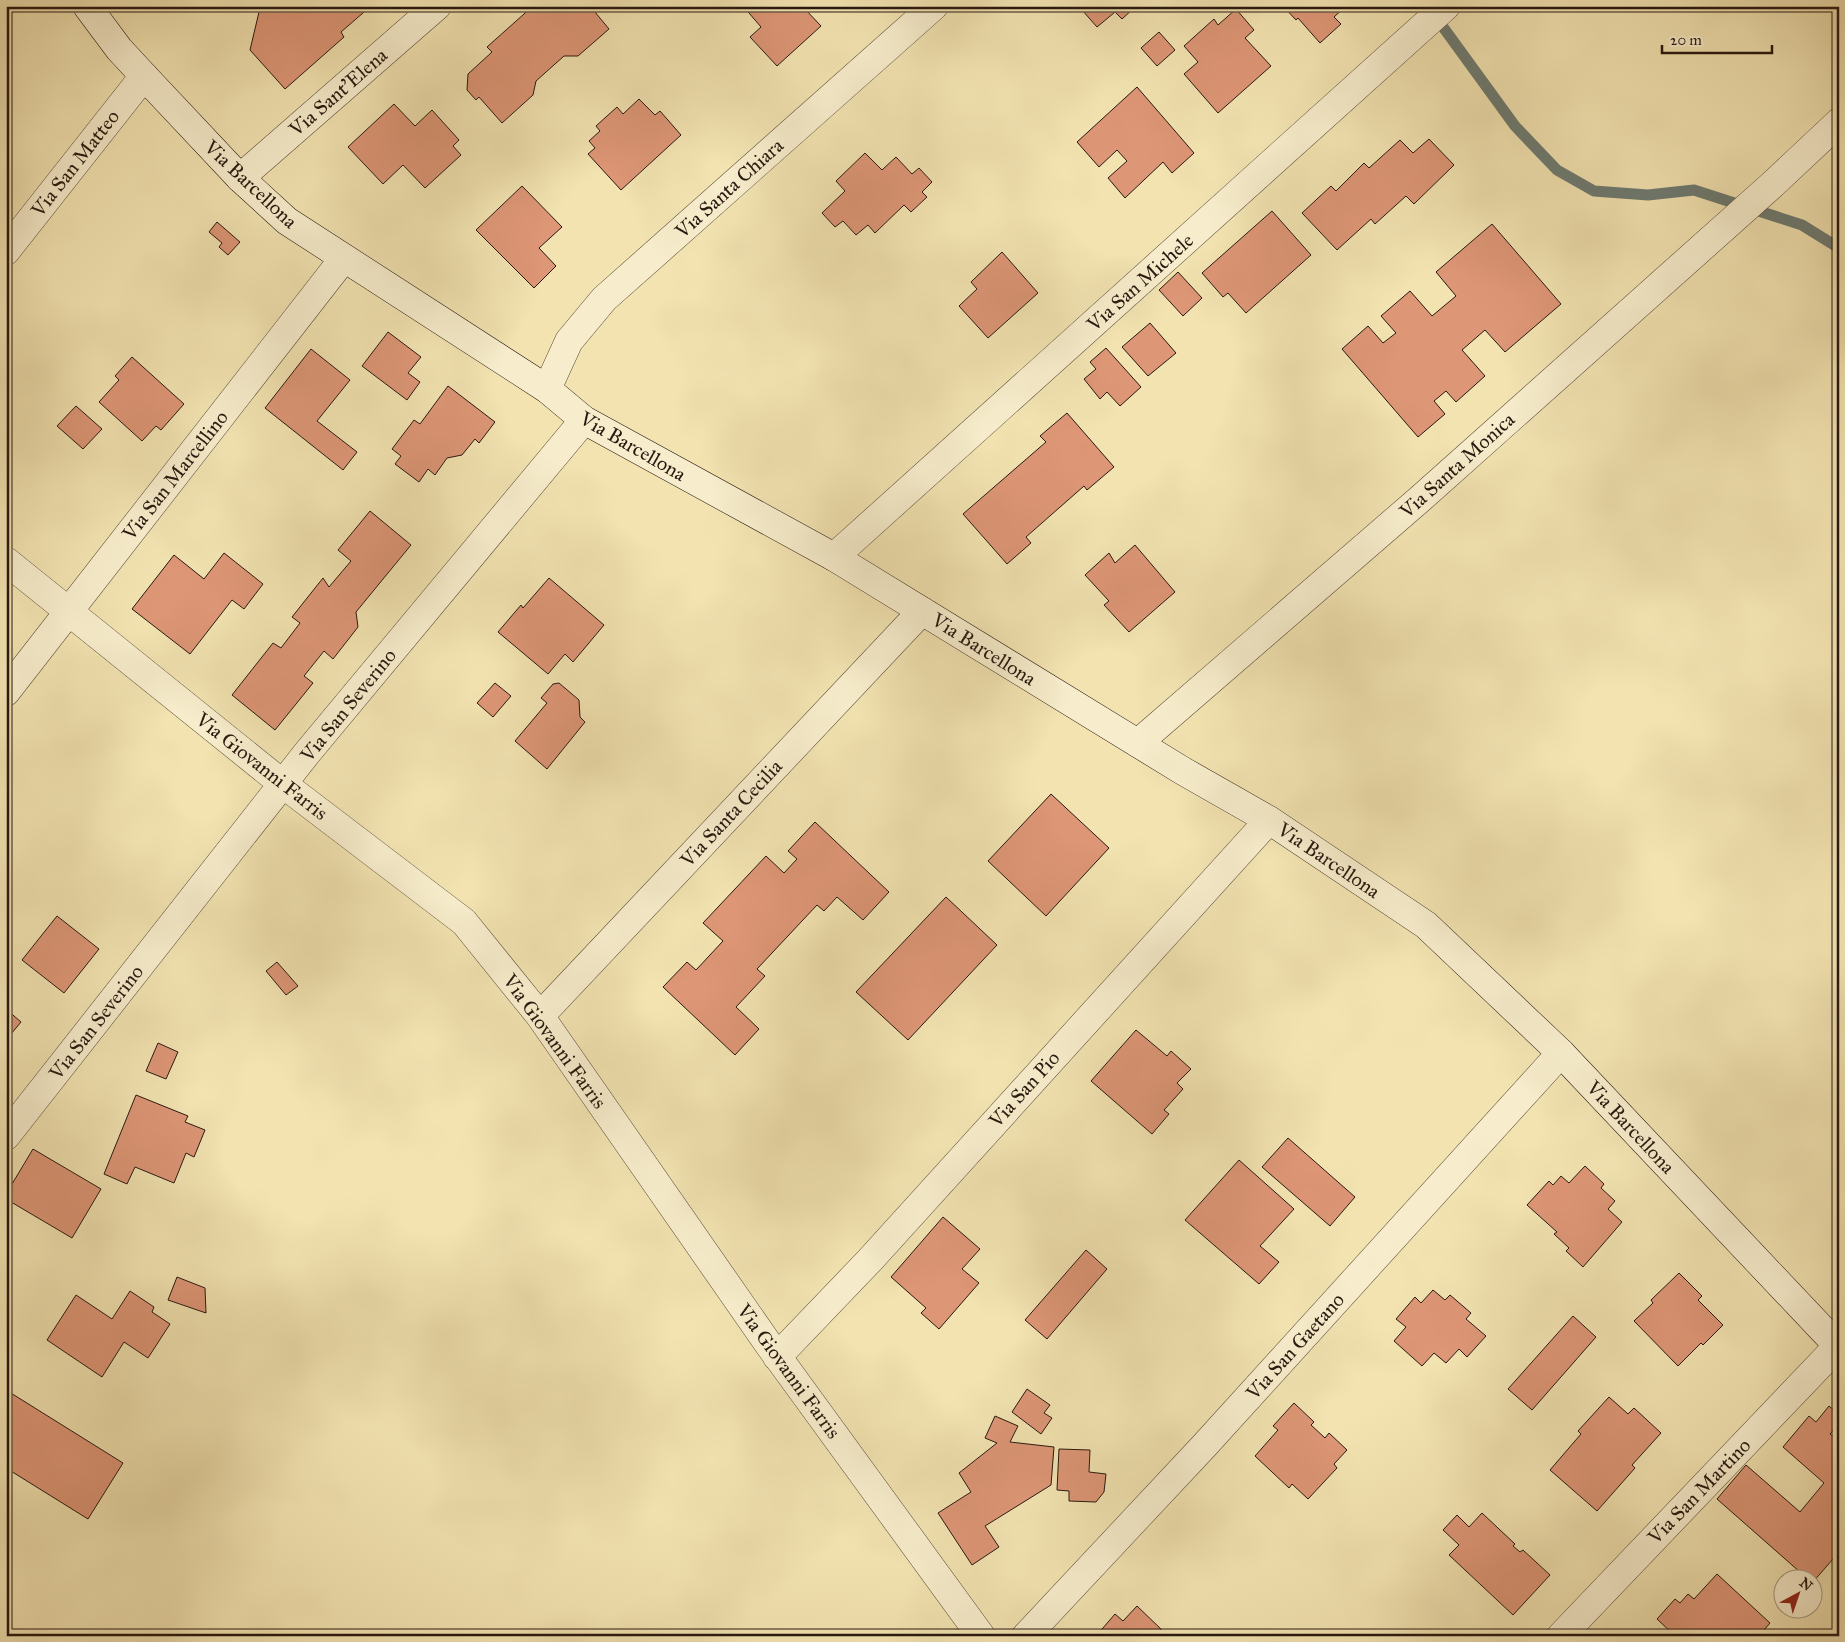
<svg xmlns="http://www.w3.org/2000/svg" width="1845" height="1642" viewBox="0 0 1845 1642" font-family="'IM FELL Great Primer',serif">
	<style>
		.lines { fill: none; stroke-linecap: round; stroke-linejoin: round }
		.stream { stroke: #6e7b72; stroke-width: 11 }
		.building { fill: #dd9676; stroke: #281810 }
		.street-casing { stroke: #5a4b38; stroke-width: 29 }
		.secondary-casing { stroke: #281810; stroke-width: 29 }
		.street { stroke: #f7edcc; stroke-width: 28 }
		.secondary { stroke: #f7edcc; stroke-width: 28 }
		.labels { text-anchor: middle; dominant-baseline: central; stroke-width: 5; stroke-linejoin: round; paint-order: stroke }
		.street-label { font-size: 20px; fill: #281810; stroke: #f7edcc }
	</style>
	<rect width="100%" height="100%" fill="#f2e3b1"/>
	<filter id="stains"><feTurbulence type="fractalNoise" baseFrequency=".004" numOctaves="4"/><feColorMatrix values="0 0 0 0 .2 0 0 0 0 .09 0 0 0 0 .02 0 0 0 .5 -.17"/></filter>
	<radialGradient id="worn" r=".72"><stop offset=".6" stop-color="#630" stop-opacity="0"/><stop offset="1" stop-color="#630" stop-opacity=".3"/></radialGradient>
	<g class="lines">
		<path class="stream" d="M1435,16L1515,126L1557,170L1594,191L1648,195L1694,190L1802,225L1839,248"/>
	</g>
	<path class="building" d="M265,6H371L341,32L344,37L285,89L250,50L259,12Z
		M533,6H537L540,10L544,6H590L609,29L578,56H564L536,81L533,95L502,123L479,97L476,100L467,90L468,74L492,52L487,47Z
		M743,6H805L804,8L821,26L777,66L750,37L761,27Z
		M1086,6H1133L1134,8L1122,19L1115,12L1097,27L1082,10Z
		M1283,6H1346L1334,17L1341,24L1320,43L1298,18L1296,20Z
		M1236,9L1254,30L1245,38L1271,66L1218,113L1184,74L1198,62L1184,46L1214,19L1218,25Z
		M1159,32L1175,50L1157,66L1141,48Z
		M1137,87L1194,153L1172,173L1163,162L1125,198L1108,178L1127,161L1117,150L1099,167L1077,142Z
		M639,99L655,115L660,111L681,135L621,190L588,154L595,148L589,141L600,131L596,126L617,107L623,114Z
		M394,104L415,126L432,110L459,140L453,146L461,155L425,188L403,165L383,184L348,147Z
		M1429,139L1454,165L1414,204L1406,196L1375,224L1371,219L1337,250L1302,213L1331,186L1336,191L1364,163L1369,168L1400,140L1413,153Z
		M865,153L882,170L896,157L912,174L919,168L932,182L922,192L927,197L911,212L904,205L875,233L868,225L856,235L843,221L835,227L822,213L845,191L836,181Z
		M522,186L562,227L539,248L556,266L534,288L476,230Z
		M1272,211L1311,255L1246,313L1228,293L1223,297L1202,273Z
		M217,222L240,242L228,255L219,247L222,243L209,232Z
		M1492,224L1561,304L1505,352L1485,330L1462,350L1485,376L1456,402L1446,391L1434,401L1445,414L1418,437L1342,349L1368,326L1383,343L1396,333L1381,316L1410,291L1432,316L1456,296L1436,272Z
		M1002,252L1038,293L988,338L959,306L977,289L971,282Z
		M1178,272L1202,298L1183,316L1159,290Z
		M1150,323L1176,353L1148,376L1122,347Z
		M388,332L421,357L408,373L420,382L407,400L362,366Z
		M1106,348L1141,387L1120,406L1107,392L1100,399L1084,379L1096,369L1090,362Z
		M311,349L350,380L317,421L357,452L343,470L265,408Z
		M132,357L184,404L161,430L156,426L142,441L99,402L119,380L115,376Z
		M448,386L495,422L479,443L475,439L462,455L447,458L435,475L428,469L419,482L395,464L401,456L392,449L414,420L420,424Z
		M76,406L102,429L83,449L57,426Z
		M1067,413L1114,467L1087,490L1084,486L1026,537L1031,543L1007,564L963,514L1046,442L1040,436Z
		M370,511L411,545L356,612L358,627L333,659L324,651L304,676L313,683L275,730L232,695L273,643L281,648L300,623L292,617L323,578L329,587L351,561L338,550Z
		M1135,545L1175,592L1129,632L1104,605L1109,601L1085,575L1109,553L1115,563Z
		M224,553L263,584L244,609L232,600L190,654L132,609L174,555L204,579Z
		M549,578L604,625L573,662L565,654L548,674L498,632L521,605L523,608Z
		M495,683L511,696L493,717L477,703Z
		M559,683L579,700L580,717L585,722L547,769L515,741L547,703L541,698L553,684Z
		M1051,794L1109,848L1046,916L988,861Z
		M815,822L889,892L863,920L837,897L824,911L817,905L757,969L765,976L736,1007L759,1029L735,1055L663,987L687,962L696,970L723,941L703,923L766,856L784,873L797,859L788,851Z
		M946,897L997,945L908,1040L856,992Z
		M57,916L99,949L64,993L22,960Z
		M277,962L298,986L286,995L266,971Z
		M6,1009L21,1022L6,1040Z
		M1136,1030L1167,1056L1171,1051L1191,1069L1177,1083L1183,1089L1164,1110L1169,1114L1152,1134L1091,1081Z
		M158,1043L178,1052L166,1079L146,1071Z
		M136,1095L188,1116L185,1122L205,1130L194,1157L186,1153L174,1183L135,1167L127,1184L104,1174Z
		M1288,1138L1355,1197L1330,1226L1262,1167Z
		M33,1149L101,1189L72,1238L6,1199V1194Z
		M1239,1160L1294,1209L1260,1246L1279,1262L1259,1284L1185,1220Z
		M1585,1166L1604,1184L1601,1188L1615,1201L1608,1209L1622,1222L1583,1267L1566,1251L1569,1248L1554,1234L1557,1232L1527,1205L1549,1181L1553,1185L1561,1176L1569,1183Z
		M943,1217L980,1249L962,1269L979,1283L939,1329L921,1313L926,1308L891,1277Z
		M1086,1250L1107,1269L1047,1339L1025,1320Z
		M1679,1273L1702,1296L1698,1300L1723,1325L1703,1345L1701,1343L1678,1366L1634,1321L1653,1303L1651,1300Z
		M177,1277L205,1288L206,1313L168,1300Z
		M1433,1290L1445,1300L1450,1295L1471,1313L1466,1319L1486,1336L1467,1357L1459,1349L1446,1363L1434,1353L1422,1366L1394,1341L1406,1327L1396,1319L1415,1297L1421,1303Z
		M130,1291L154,1307L152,1312L170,1324L148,1358L124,1342L102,1377L47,1340L76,1295L112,1319Z
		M1573,1316L1596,1337L1532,1410L1508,1389Z
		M1027,1389L1050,1405L1044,1413L1052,1418L1041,1434L1012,1412Z
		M6,1390L123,1463L88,1519L6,1468Z
		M1609,1397L1628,1414L1634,1408L1661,1433L1632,1465L1635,1468L1597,1511L1550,1470L1581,1434L1578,1431Z
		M1294,1403L1314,1422L1311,1425L1325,1438L1329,1433L1347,1450L1334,1464L1337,1468L1308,1499L1292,1484L1289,1488L1255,1456L1278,1430L1273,1426Z
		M1829,1406L1839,1414V1424L1830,1434L1839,1441V1552L1813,1582L1812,1580H1809L1717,1499L1746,1465L1800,1512L1824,1483L1783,1447L1809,1416L1816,1422Z
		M995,1416L1018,1426L1010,1442L1054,1447L1051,1485L985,1526L999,1547L972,1565L938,1513L971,1492L959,1473L997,1443L985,1438Z
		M1059,1449L1090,1450L1089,1472L1106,1474L1104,1492L1096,1502L1069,1501V1491L1057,1490Z
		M1482,1513L1515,1544L1513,1546L1520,1552L1523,1550L1550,1575L1513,1615L1449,1555L1459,1545L1443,1530L1457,1515L1469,1527Z
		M1717,1574L1770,1623L1759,1636H1675L1657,1619L1675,1599L1680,1603L1688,1594L1694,1599Z
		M1137,1606L1163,1631L1158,1636H1096L1115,1614L1123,1621Z"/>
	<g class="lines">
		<g class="street-casing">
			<path id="street" d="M240,178L437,6
				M6,251L144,76
				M547,389L569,341L604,299L934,6
				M834,557L1446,6
				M6,561L283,784L464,922L540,1016L769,1345L981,1636
				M6,692L344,258
				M1138,743L1420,499L1773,184L1839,122
				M540,1016L922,611
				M6,1136L307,753L584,420
				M777,1357L870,1260L1269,820
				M1026,1636L1204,1446L1561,1053
				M1561,1636L1838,1346"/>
		</g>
		<g class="secondary-casing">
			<path id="secondary" d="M87,6L119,49L144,76L240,178L287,221L547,389L584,420L834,557L1183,771L1269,820L1426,925L1561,1053L1839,1347"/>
		</g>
		<use href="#street" class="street"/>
		<use href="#secondary" class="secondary"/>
	</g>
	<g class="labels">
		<g class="street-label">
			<text transform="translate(338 92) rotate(-41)">Via Sant'Elena</text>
			<text transform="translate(75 163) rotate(-52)">Via San Matteo</text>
			<text transform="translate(251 184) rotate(43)">Via Barcellona</text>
			<text transform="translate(729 188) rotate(-42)">Via Santa Chiara</text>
			<text transform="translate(1140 282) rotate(-42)">Via San Michele</text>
			<text transform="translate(633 446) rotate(30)">Via Barcellona</text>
			<text transform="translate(1457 465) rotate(-42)">Via Santa Monica</text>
			<text transform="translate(175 475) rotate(-52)">Via San Marcellino</text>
			<text transform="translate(984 649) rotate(32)">Via Barcellona</text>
			<text transform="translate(348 705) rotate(-51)">Via San Severino</text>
			<text transform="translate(262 766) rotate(38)">Via Giovanni Farris</text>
			<text transform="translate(731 813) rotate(-47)">Via Santa Cecilia</text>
			<text transform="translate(1329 860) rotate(34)">Via Barcellona</text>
			<text transform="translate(96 1022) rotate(-52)">Via San Severino</text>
			<text transform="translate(555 1041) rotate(54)">Via Giovanni Farris</text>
			<text transform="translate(1024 1089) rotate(-48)">Via San Pio</text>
			<text transform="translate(1631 1127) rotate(47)">Via Barcellona</text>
			<text transform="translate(1295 1346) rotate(-48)">Via San Gaetano</text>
			<text transform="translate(789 1371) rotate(54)">Via Giovanni Farris</text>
			<text transform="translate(1699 1491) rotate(-46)">Via San Martino</text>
		</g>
	</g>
	<rect width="1845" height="1642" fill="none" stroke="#f2e3b1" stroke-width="25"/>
	<rect x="8" y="8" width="1830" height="1627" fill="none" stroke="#281810" stroke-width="2.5"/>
	<rect x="12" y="12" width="1820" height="1617" fill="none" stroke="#281810"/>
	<g transform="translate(1798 1594) rotate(40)"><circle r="24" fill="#f7edcc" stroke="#a49881"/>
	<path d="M0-4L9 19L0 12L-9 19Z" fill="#8f2418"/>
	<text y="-8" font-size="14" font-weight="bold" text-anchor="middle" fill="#281810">N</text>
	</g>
	<path d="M1662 45v8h110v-8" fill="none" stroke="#281810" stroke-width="2.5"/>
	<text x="1670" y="45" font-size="15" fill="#281810" stroke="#f7edcc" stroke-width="4" paint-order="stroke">20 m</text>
	<rect width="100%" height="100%" filter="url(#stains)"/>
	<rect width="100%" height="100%" fill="url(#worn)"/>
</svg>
